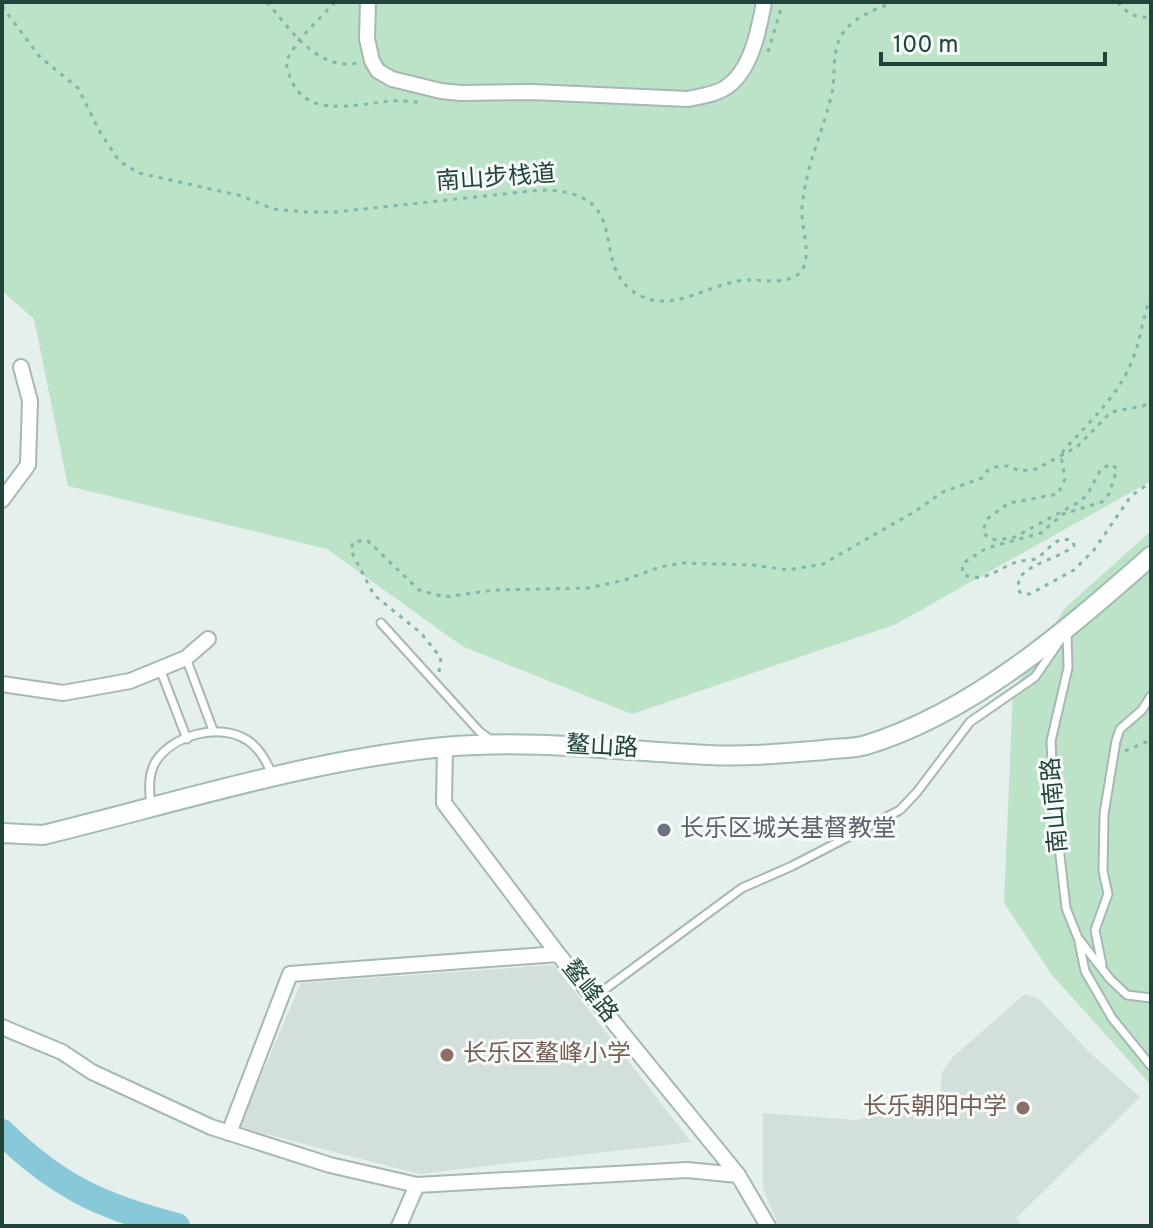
<svg xmlns="http://www.w3.org/2000/svg" width="1153" height="1228" viewBox="0 0 1153 1228" font-family="Overpass,'Noto Sans SC',sans-serif">
	<style>
		.built { fill: #d2dfda }
		.green { fill: #bce2c8 }
		.lines { fill: none; stroke-linecap: round; stroke-linejoin: round }
		.river { stroke: #88c8d9; stroke-width: 26 }
		.lane-casing { stroke: #a6b8b3; stroke-width: 11 }
		.street-casing { stroke: #a6b8b3; stroke-width: 18 }
		.secondary-casing { stroke: #a2bcb4; stroke-width: 22 }
		.path { stroke: #82b6a9; stroke-width: 3; stroke-dasharray: 4 6; stroke-linecap: butt }
		.lane { stroke: #fff; stroke-width: 7 }
		.street { stroke: #fff; stroke-width: 14 }
		.secondary { stroke: #fff; stroke-width: 18 }
		.worship-dot { fill: #6b7280; stroke: #f6fbf9; stroke-width: 3 }
		.education-dot { fill: #8d6e63; stroke: #f6fbf9; stroke-width: 3 }
		.labels { text-anchor: middle; dominant-baseline: central; stroke-width: 6; stroke-linejoin: round; paint-order: stroke }
		.street-label { font-size: 24px; fill: #21433c; stroke: #f6fbf9 }
		.worship-label { font-size: 24px; fill: #5b616d; stroke: #f6fbf9; text-anchor: start }
		.education-label { font-size: 24px; fill: #785e54; stroke: #f6fbf9; text-anchor: start }
	</style>
	<rect width="100%" height="100%" fill="#e5efeb"/>
	<path class="built" d="M554,965L691,1142L419,1174L239,1127L301,983Z
		M1025,994L1039,999L1089,1052L1140,1097L1016,1218L1022,1226H779L763,1189V1113L856,1120L940,1104L942,1072L953,1057Z"/>
	<path class="green" d="M2,2H1151V481L894,625L632,714L462,646L327,549L68,486L34,319L2,291Z
		M1151,531V1085L1052,975L1004,903L1013,691L1065,608Z"/>
	<g class="lines">
		<path class="river" d="M2,1132C57,1186 102,1207 177,1226"/>
		<g class="lane-casing">
			<path id="lane" d="M381,623L479,731L492,741
				M1067,633L1068,668L1051,741L1054,803L1066,908L1078,938L1110,979L1127,995L1151,998
				M186,658L213,730
				M160,669L187,739
				M151,805C149,790 148,774 156,761C174,734 220,723 247,740C260,748 267,763 273,776
				M1079,942L1085,971L1112,1018L1151,1066
				M1102,965L1095,930L1108,894L1103,871L1104,814L1116,741L1120,729L1142,710L1151,696
				M593,998L742,888L792,866L900,810L917,792L970,722L1035,677L1059,642"/>
		</g>
		<g class="street-casing">
			<path id="street" d="M368,2L367,39L372,61L378,71L392,79L441,91L461,93L532,92L688,99C701,96 714,95 725,88C751,72 759,30 764,2
				M2,500L28,465L30,401L21,367
				M2,684L63,693L130,681L186,658L208,639
				M445,747L444,803L558,954L738,1175L768,1226
				M2,1027L62,1052L92,1072L211,1127L330,1165L417,1185
				M229,1133L290,974L558,954
				M399,1226L417,1185L687,1170L738,1175"/>
		</g>
		<g class="secondary-casing">
			<path id="secondary" d="M2,833L43,835C175,803 308,760 444,747C532,739 621,751 709,755C747,757 787,753 824,750C838,748 853,749 866,745C974,712 1068,629 1151,556"/>
		</g>
		<path class="path" d="M267,2C289,28 317,71 357,63
			M335,2L299,40L286,61C295,121 346,106 389,101C399,100 411,102 421,102
			M1118,2C1126,13 1137,20 1151,16
			M2,6L39,56L78,88L100,132L119,161L139,173L242,196L273,209L305,212H335L541,190C641,191 583,268 641,296C677,314 716,278 753,280C770,281 800,285 805,263C809,245 801,226 802,208C806,165 821,138 831,97C837,76 830,51 843,33C855,16 876,9 894,2
			M768,52L783,2
			M1151,296C1143,315 1141,337 1134,356C1119,396 1092,419 1064,450L1061,456L1065,479L1058,494L1009,503L987,519L983,531L988,538L997,540L1015,537L1079,502L1087,495L1101,469L1111,464L1117,469L1109,494L1102,502L1063,514L1041,533L987,548L963,563L962,573C980,586 999,568 1016,562C1022,560 1029,561 1035,559C1049,552 1054,534 1073,541L1074,546C1056,560 1034,561 1019,578L1018,590L1022,594H1030L1074,570L1094,550L1131,496L1151,482
			M439,672L441,658L421,633L374,595L351,551L353,542L367,540L419,590L445,597L494,590L588,588L625,580L660,567L683,563L753,565L787,570L823,564L914,512L943,492L982,478L987,471L995,467L1008,466L1020,471L1036,469L1077,447L1111,412L1143,406L1151,401
			M1125,751L1151,740"/>
		<use href="#lane" class="lane"/>
		<use href="#street" class="street"/>
		<use href="#secondary" class="secondary"/>
	</g>
	<circle class="worship-dot" cx="664" cy="830" r="8"/>
	<g class="education-dot">
		<circle cx="447" cy="1055" r="8"/>
		<circle cx="1023" cy="1108" r="8"/>
	</g>
	<g class="labels">
		<g class="street-label">
			<text transform="translate(496 179) rotate(-4)">南山步栈道</text>
			<text transform="translate(602 748) rotate(3)">鳌山路</text>
			<text transform="translate(1056 805) rotate(-95)">南山南路</text>
			<text transform="translate(589 992) rotate(51)">鳌峰路</text>
		</g>
		<g class="worship-label">
			<text x="680" y="830">长乐区城关基督教堂</text>
		</g>
		<g class="education-label">
			<text x="463" y="1055">长乐区鳌峰小学</text>
			<text x="1007" y="1108" text-anchor="end">长乐朝阳中学</text>
		</g>
	</g>
	<rect width="1153" height="1228" fill="none" stroke="#21433c" stroke-width="8"/>
	<path d="M881 52v12h224v-12" fill="none" stroke="#21433c" stroke-width="4"/>
	<text x="893" y="52" font-size="24" fill="#21433c" stroke="#f6fbf9" stroke-width="6" paint-order="stroke">100 m</text>
</svg>
